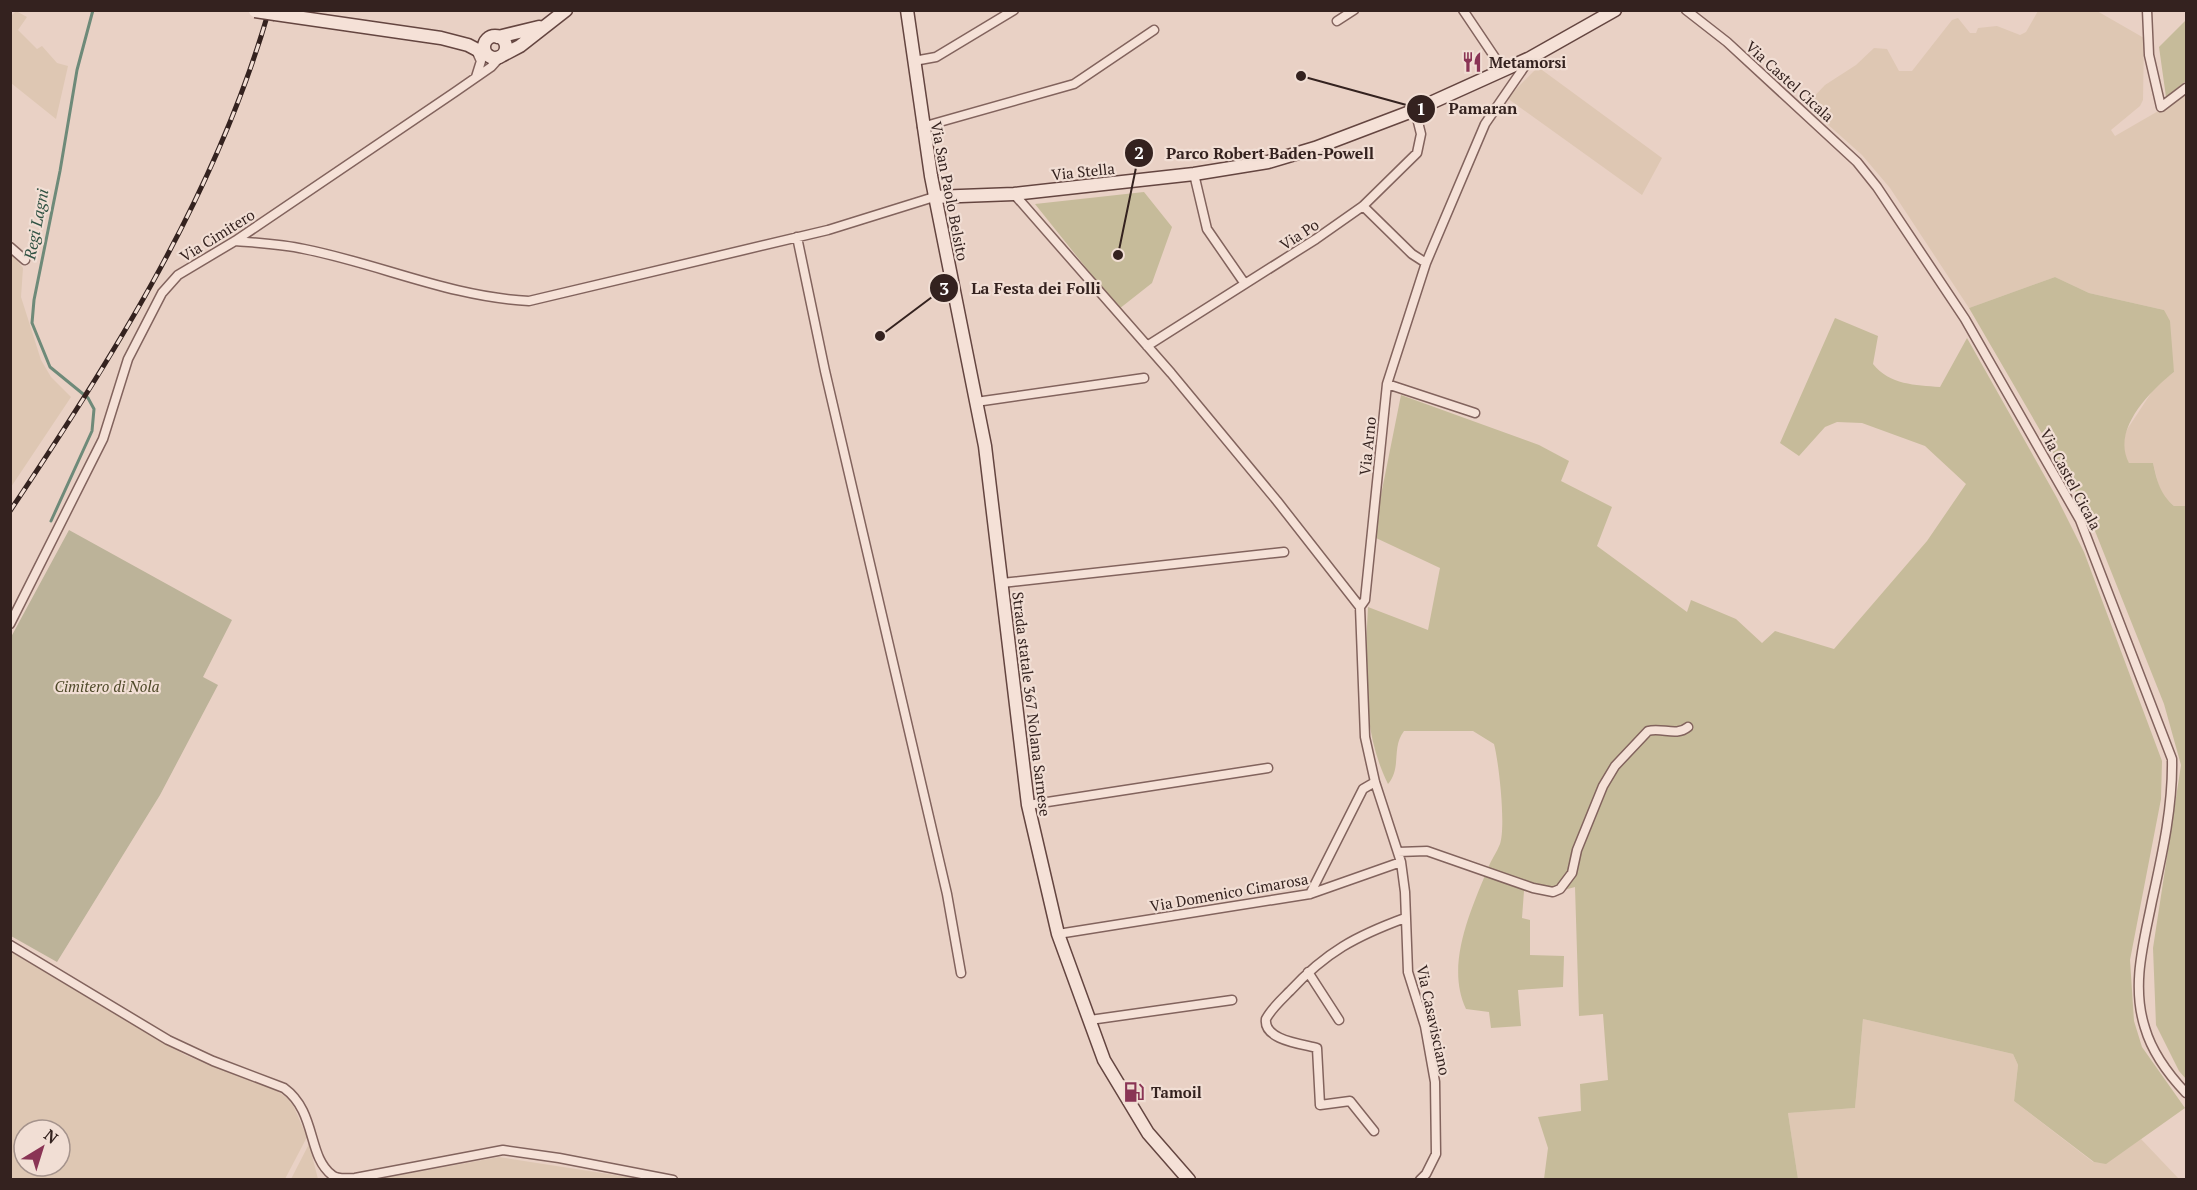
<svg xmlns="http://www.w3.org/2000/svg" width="2197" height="1190" viewBox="0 0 2197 1190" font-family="'PT Serif',serif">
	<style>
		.farmland { fill: #dec7b3; fill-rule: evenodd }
		.green { fill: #c6bb9a }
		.cemetery { fill: #bcb399 }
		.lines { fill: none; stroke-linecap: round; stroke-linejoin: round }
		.stream { stroke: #6e8a79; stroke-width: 3 }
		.street-casing { stroke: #82635d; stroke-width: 11 }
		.secondary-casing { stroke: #644540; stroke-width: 15 }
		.street { stroke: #f5e1d7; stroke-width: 8 }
		.secondary { stroke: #f5e1d7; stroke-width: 12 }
		.rail-casing { stroke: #34221f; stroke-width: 5 }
		.rail { stroke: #f1ded4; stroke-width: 3; stroke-dasharray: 9; stroke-linecap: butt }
		.secondary-bridge-casing { stroke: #644540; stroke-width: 15; stroke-linecap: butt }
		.secondary-bridge { stroke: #f5e1d7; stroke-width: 12 }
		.labels { text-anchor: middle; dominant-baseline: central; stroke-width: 4.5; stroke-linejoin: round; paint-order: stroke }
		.poi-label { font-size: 15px; font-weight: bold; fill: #34221f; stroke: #f1ded4; text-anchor: start }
		.street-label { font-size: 15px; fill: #34221f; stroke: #f1ded4 }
		.park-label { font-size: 15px; font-style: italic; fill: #4e4928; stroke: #f1ded4 }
		.water-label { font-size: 16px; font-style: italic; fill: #305243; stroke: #f1ded4 }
		.leader { fill: none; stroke: #34221f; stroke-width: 2 }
		.callout-dot { fill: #34221f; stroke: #f1ded4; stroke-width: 2 }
		.mark-label { font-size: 18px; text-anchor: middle; font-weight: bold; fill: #fff }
		.callout-label { font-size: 16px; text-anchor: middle; font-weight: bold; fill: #34221f; stroke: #f1ded4; stroke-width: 4.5; stroke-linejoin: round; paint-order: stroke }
	</style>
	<rect width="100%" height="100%" fill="#e9d1c5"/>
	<path class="farmland" d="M16,11L27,17L18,30L37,49L42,46L57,63L68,66L56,119L11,83L10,17Z
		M2038,11H2097L2144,38L2143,100L2140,106L2111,130L2115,136L2186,95V506H2174L2165,498L2159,487L2153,463H2129L2123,452V439L2128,428L2155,387L2174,372L2164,310L2089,293L2055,277L1969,308L1890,188L1862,155L1806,105L1825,85L1856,65L1874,48L1887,49L1899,71H1912L1952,20L1958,18L1970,33H1976L1978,28L1997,26L2020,35L2026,32Z
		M1538,67L1662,158L1642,195L1507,98Z
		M11,252L23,268L21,297L41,360L51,377L71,397L11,487Z
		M10,951L185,1055L277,1091L286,1097L293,1105L307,1137L285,1179H11ZM24,1130H60V1166H24Z
		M1863,1019L2013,1054L2018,1065L2014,1101L2093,1162L2106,1163L2141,1139L2179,1179H1798L1788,1113L1855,1108Z
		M309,1144L318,1179H291Z
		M499,1157L634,1178L645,1179H379Z"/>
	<path class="green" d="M2186,20V81L2166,97L2159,47Z
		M1144,192L1172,227L1152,283L1119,309L1035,204Z
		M2055,277L2089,293L2164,310L2170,321L2174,372C2150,391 2111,430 2129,463H2153C2157,481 2160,494 2174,506H2186V1079L2179,1071L2156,1025L2153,948L2181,765L2164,704L2087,511L1969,308Z
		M1835,318L1878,336L1873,364C1890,385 1915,385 1940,387L1967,338L2057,498L2084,552L2162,761L2161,799L2130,960L2134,1021L2142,1047L2185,1108L2106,1164L2094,1162L2014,1101L2018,1065L2013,1054L1863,1019L1855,1108L1788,1113L1798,1179H1544L1548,1148L1538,1117L1581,1111L1580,1084L1608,1080L1603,1014L1579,1016L1575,887L1549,894L1524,891L1522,918L1530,920V955L1564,956L1563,987L1518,990L1521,1026L1491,1028L1489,1012L1466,1009C1445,965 1471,910 1488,868C1491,860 1497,852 1500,844C1506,826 1499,763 1494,744L1473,731H1404C1391,748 1402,768 1388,784C1361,730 1365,666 1368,607L1428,630L1440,568L1376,538L1379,505L1401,395L1539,445L1569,461L1561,481L1612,507L1597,546L1687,612L1691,600L1736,619L1762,643L1775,631L1834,649L1927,541L1966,484L1925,446L1862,423L1837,422L1825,427L1799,456L1780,443Z"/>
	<path class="cemetery" d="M69,530L232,620L203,677L218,685L160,795L57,962L11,936V637Z"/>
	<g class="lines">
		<path class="stream" d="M51,521L92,431L94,409L88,398L50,367L32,323L34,300L60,171L77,70L93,10"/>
		<g class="street-casing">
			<path id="street" d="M1463,10L1504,71
				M1686,10L1727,42L1857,162L1877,187L1965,319L2080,520L2172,759C2173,807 2162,855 2152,901C2144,942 2131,985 2145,1028C2152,1052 2169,1075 2186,1093
				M2147,10L2149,55L2161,107L2186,88
				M1337,21L1354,10
				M914,61L936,57L1014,10
				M476,77L481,61L476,50
				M922,127L1074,84L1154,30
				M1194,174L1207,229L1245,284
				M1014,194L1171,373L1277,501L1360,607
				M1363,206L1412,254L1426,263
				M797,237L825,371L947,894L961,973
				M235,241C258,243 281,244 304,249C380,264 450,297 529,301L828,230L934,197
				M10,247L25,260
				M1147,346L1316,239L1363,206L1417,153L1421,134L1415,110
				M1387,384L1475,413
				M976,402L1144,378
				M1002,583L1284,552
				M10,624L103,439L128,359L162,293L178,275L235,241L455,92L491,67L500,57
				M1028,805L1268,768
				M1398,852L1427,851L1533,888L1553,892L1560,889L1572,873L1577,850L1603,786L1615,766L1648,731C1662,727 1676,737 1688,727
				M1310,894L1363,789L1375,782
				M1058,934L1310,894L1401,862
				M10,945L168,1040L213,1061L284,1088C317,1112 307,1156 332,1175C338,1180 347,1178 355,1178L503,1150L559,1158L673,1180
				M1308,972L1339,1020
				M1090,1020L1232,1000
				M1374,1131L1350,1101L1320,1105L1317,1048C1302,1044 1263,1040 1266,1019C1271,1009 1281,1000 1290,991C1326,952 1356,936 1405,918
				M1420,1180L1426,1174L1436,1154L1435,1082L1425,1026L1408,972L1405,892L1401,862L1375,782L1365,737L1360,607L1365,600L1387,384L1426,263L1485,124L1529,60"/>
		</g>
		<g class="secondary-casing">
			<path id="secondary" d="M907,10L931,176L985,446L1028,805L1058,934L1104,1060L1148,1133L1189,1180
				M275,14L441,38L468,45L489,56
				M484 47a11 11 0 1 1 22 0a11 11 0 1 1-22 0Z
				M498,37L539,27
				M503,55L520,46L566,10
				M934,197L1014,194L1194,174L1268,162L1315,148L1415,110L1530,58L1615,10"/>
		</g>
		<use href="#street" class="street"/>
		<use href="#secondary" class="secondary"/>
		<g class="rail-casing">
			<path id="rail" d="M10,511C114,356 217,192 269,10"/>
		</g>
		<use href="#rail" class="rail"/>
		<g class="secondary-bridge-casing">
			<path id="secondary-bridge" d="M255,11L275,14"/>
		</g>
		<use href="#secondary-bridge" class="secondary-bridge"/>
	</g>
	<defs>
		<g id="restaurant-bare" transform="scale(1.62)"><path d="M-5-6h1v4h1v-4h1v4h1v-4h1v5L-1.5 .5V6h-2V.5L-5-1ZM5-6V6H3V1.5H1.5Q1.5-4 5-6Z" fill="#8a3455" stroke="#f1ded4" stroke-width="2.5" paint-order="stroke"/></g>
		<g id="fuel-bare" transform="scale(1.62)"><path d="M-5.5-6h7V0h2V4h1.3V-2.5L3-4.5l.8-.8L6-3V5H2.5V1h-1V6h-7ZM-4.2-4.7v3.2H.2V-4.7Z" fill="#8a3455" stroke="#f1ded4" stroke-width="2.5" paint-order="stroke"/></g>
	</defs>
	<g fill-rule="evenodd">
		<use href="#restaurant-bare" x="1472" y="62"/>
		<use href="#fuel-bare" x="1134" y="1092"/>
	</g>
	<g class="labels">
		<g class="poi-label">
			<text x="1489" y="62">Metamorsi</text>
			<text x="1151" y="1092">Tamoil</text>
		</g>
		<g class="street-label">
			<text transform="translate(1790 81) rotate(42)">Via Castel Cicala</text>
			<text transform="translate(1083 171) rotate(-6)">Via Stella</text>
			<text transform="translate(950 191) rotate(79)">Via San Paolo Belsito</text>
			<text transform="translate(1299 234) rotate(-33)">Via Po</text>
			<text transform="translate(217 235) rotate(-32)">Via Cimitero</text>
			<text transform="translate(1367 446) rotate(-84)">Via Arno</text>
			<text transform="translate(2071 479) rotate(62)">Via Castel Cicala</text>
			<text transform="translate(1032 704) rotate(83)">Strada statale 367 Nolana Sarnese</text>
			<text transform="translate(1229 892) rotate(-10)">Via Domenico Cimarosa</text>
			<text transform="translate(1434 1020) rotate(78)">Via Casavisciano</text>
		</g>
		<g class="park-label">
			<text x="107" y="686">Cimitero di Nola</text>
		</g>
		<g class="water-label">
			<text transform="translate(36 224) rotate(-79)">Regi Lagni</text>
		</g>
	</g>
	<path class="leader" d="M1301 76L1421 109M1118 255L1139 153M880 336L944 288"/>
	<g class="callout-dot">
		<circle cx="1301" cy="76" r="6"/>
		<circle cx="1118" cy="255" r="6"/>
		<circle cx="880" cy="336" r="6"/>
		<circle cx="1421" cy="109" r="15"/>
		<circle cx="1139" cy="153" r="15"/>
		<circle cx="944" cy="288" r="15"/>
	</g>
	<g class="mark-label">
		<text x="1421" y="115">1</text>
		<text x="1139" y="159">2</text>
		<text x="944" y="295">3</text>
	</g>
	<g class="callout-label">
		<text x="1483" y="114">Pamaran</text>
		<text x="1270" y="159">Parco Robert Baden-Powell</text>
		<text x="1036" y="294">La Festa dei Folli</text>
	</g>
	<rect width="2197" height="1190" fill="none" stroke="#34221f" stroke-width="24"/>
	<g transform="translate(42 1148) rotate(38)"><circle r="28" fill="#f1ded4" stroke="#a5938c" stroke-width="1.5"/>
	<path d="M0-4.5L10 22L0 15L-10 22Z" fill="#8a3455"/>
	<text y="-9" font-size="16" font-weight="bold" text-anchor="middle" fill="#34221f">N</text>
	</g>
</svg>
